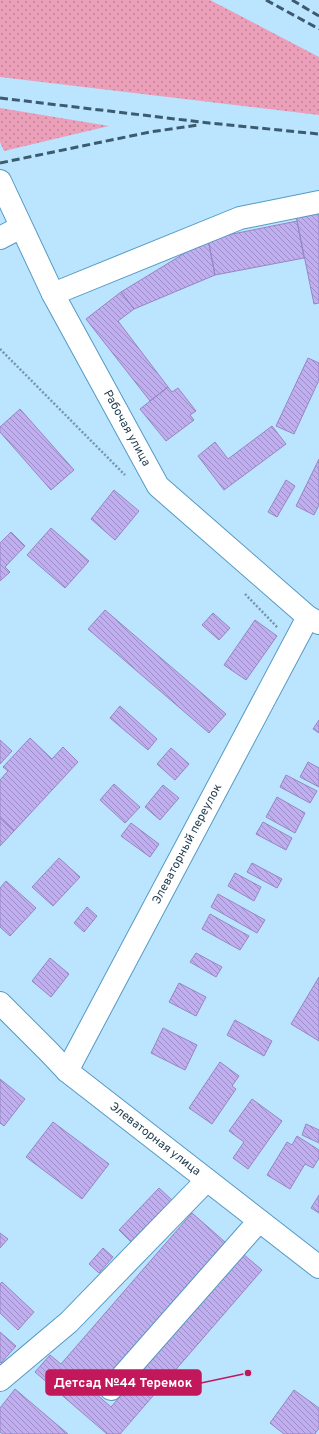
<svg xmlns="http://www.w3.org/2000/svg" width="319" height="1434" viewBox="0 0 319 1434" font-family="Overpass,sans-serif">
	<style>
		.grass { fill: url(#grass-dots) }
		.building { fill: url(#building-back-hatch); stroke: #9885c4 }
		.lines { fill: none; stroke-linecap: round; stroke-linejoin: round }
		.minor-casing { stroke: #559ac4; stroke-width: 24 }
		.path { stroke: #7396ad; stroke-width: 2.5; stroke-dasharray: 2 2; stroke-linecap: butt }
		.minor { stroke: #fff; stroke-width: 22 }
		.rail { stroke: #3c5b6f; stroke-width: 3; stroke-dasharray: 8 4; stroke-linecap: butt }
		.labels { text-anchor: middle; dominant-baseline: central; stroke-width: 3.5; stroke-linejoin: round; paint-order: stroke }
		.street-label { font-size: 12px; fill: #1d3a4c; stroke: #bbe4ff }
		.leader { fill: none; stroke: #c2185b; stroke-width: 1.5 }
		.callout-dot { fill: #c2185b; stroke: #bbe4ff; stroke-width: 1.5 }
		.callout { fill: #c2185b; stroke: #c2185b; stroke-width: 1.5 }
		.callout-label { font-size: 13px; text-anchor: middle; font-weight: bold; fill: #fff }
	</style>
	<defs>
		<pattern id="grass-dots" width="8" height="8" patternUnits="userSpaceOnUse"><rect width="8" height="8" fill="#eb9fb9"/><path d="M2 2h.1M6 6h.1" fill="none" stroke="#be8399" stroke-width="1.8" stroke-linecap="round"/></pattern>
		<pattern id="building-back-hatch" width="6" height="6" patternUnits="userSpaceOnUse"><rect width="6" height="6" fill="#c0aef0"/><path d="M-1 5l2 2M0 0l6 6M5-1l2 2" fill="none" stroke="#9b8fc5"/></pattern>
	</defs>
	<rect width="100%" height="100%" fill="#bbe4ff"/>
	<path class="grass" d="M0,0H210L319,57V115L0,77Z
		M0,108L109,126L4,151L0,142Z"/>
	<path class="building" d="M319,211V303L314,304L296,216Z
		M297,221L304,258L215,275L208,239Z
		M208,239L215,275L134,309L121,292Z
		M121,292L134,309L118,321L168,387L150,401L86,319Z
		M308,358L319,363V380L294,434L276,426Z
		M168,387L172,392L178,388L196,411L190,415L194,420L166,441L140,409Z
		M20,409L74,470L51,490L0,432V427Z
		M272,426L286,444L224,490L198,456L215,442L228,459Z
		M319,459V505L314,515L296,506Z
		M286,480L295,486L277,517L268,512Z
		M114,490L139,511L115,540L91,519Z
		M51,528L89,561L65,588L27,555Z
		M11,532L25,546L5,567L10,572L0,581V543Z
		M105,610L226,714L209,733L88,629Z
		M213,613L230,628L219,640L202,625Z
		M255,620L277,636L246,680L224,665Z
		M120,706L157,739L148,750L110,718Z
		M319,720V733L313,729Z
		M30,738L52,759L63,747L78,762L14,831L0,818V780L8,771L3,767Z
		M0,740L12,751L0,764Z
		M171,748L189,764L175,780L157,764Z
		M308,762L319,768V787L300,777Z
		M286,775L317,791L310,803L280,787Z
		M114,784L140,807L125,823L100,800Z
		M163,785L179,798L160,820L145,807Z
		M277,797L305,813L295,833L266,817Z
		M0,818L14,831L0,846Z
		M263,822L292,838L286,850L256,834Z
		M131,823L159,844L150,857L121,836Z
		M59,858L80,877L53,906L32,887Z
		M252,863L282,879L277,888L247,872Z
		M235,873L261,887L254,901L228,886Z
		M6,881L36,908L10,936L0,927V888Z
		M218,894L265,920L257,933L211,907Z
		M87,907L97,916L84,932L74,923Z
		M210,914L249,936L240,950L202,929Z
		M196,953L222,967L216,977L190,962Z
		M50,958L69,974L51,997L32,981Z
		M319,977V1041L291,1024Z
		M179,983L206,997L196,1016L169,1002Z
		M235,1020L272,1041L264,1056L227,1035Z
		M163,1028L197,1045L185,1070L151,1053Z
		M220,1062L239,1076L232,1086L236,1089L212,1124L189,1108Z
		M0,1079L25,1099L4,1126L0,1123Z
		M252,1099L282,1121L248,1169L233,1158L244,1142L229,1131Z
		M53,1122L109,1164L82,1199L26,1157Z
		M306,1124L319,1130V1143L302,1135Z
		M297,1136L319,1150V1158L313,1168L305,1164L290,1189L267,1175L287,1142L292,1145Z
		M159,1188L174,1202L133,1244L119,1230Z
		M319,1195V1213L311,1208Z
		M192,1213L225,1242L95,1393L111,1407L243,1254L262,1270L120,1434H107L35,1372L50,1355L61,1364Z
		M0,1233L8,1239L0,1248Z
		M103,1248L113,1257L99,1273L89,1264Z
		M2,1282L34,1312L18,1330L0,1313V1284Z
		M0,1332L16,1346L1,1363L0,1362Z
		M15,1389L68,1434H3L0,1432V1408Z
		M294,1390L319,1408V1428L315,1434H284L270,1423Z"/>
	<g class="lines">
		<g class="minor-casing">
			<g id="minor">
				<path id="s1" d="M0,181L53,294L158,486L308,617L319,623"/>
				<path d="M0,238L21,227"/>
				<path d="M53,294L240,218L319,202"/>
				<path id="s2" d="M0,1003L49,1052L67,1071L319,1267"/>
				<path id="s3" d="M67,1071L308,617"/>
				<path d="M0,1380L69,1322L207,1180"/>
				<path d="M111,1389L259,1221"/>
			</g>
		</g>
		<path class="path" d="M0,349L125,475
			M245,594L278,628"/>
		<use href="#minor" class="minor"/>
		<path class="rail" d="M266,0L319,29
			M292,0L319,16
			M0,98L209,123L319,134
			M0,163L150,132L198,125"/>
	</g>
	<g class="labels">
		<g class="street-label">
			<text stroke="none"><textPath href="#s1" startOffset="278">Рабочая улица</textPath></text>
			<text stroke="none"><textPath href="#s3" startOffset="257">Элеваторный переулок</textPath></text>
			<text stroke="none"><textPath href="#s2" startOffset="207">Элеваторная улица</textPath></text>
		</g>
	</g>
	<path class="leader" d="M248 1373L201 1383"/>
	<circle class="callout-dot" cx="248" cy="1373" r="4"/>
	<rect class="callout" x="46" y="1370" width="155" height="25" rx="4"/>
	<g class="callout-label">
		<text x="123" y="1387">Детсад №44 Теремок</text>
	</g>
</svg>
